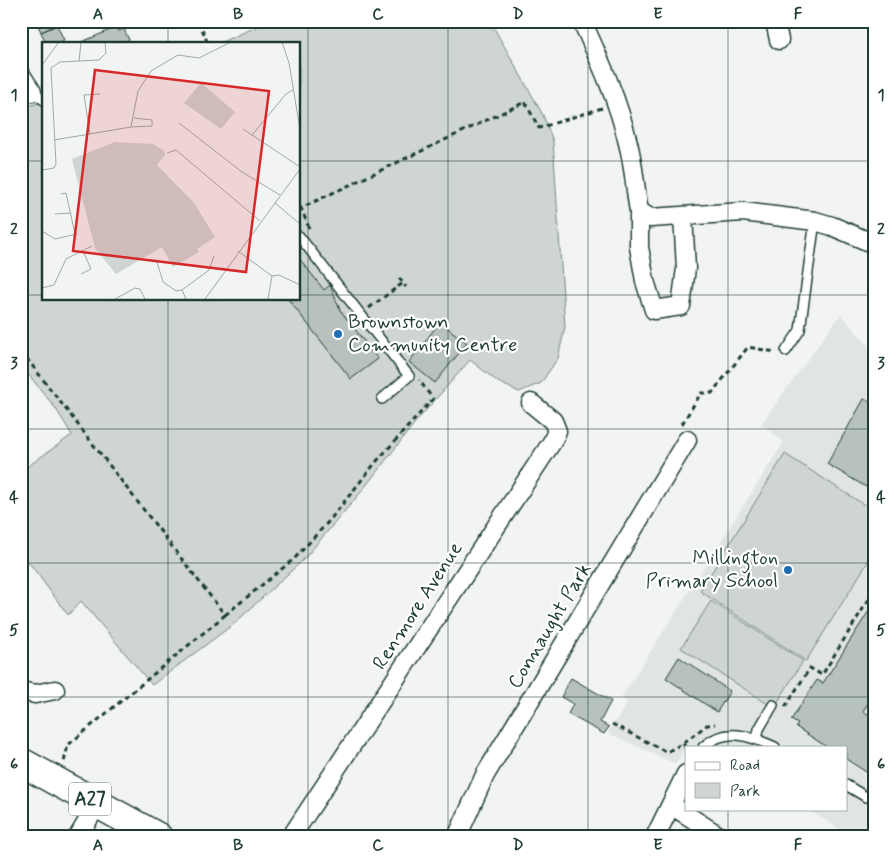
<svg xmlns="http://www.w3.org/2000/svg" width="895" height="858" viewBox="0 0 895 858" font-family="Mynerve,sans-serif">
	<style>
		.built { fill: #e0e4e3 }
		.green { fill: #ced5d3; stroke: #768984 }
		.building { fill: #b7c1bd; stroke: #1f3d34 }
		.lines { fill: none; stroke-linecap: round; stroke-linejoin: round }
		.lane-casing { stroke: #1f3d34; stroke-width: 12 }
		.street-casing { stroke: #1f3d34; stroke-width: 21 }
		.primary-casing { stroke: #1f3d34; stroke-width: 31 }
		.path { stroke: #1f3d34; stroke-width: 3; stroke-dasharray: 5 4; stroke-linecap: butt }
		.lane { stroke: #fff; stroke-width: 9 }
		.street { stroke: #fff; stroke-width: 18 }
		.primary { stroke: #fff; stroke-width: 28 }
		.grid { fill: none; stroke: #1f3d34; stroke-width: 1; stroke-opacity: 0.55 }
		.poi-dot { fill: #1f6fb2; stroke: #fff; stroke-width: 2 }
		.labels { text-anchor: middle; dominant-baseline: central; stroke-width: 4.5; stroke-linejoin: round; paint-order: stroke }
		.shield { fill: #fff; stroke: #627771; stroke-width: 1 }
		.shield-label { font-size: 19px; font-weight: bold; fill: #1f3d34 }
		.poi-label { font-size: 20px; fill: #1f3d34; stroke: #fff; text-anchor: start }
		.street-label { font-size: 20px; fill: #1f3d34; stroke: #fff }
		.inset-road { fill: none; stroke: #9eaaa7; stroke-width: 1 }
		.view { fill: #d62828; fill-opacity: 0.15; stroke: #d62828; stroke-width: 2.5 }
		.inset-edge { fill: none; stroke: #1f3d34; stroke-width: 2.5 }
		.neatline { fill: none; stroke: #1f3d34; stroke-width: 2 }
		.grid-label { font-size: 16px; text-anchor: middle; font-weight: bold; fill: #1f3d34 }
	</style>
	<rect width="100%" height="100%" fill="#f2f3f3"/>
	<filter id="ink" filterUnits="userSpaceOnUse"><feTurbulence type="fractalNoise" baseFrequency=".02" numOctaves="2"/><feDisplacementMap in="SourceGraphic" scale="10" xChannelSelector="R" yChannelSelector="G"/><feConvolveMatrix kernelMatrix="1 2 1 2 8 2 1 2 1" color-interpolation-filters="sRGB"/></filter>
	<g filter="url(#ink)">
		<path class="built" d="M841,314L874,353V837H852L807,809H846V747H689L686,745L676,764L608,733L628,702L621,698L784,442L761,424Z"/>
		<path class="green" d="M270,21H490L543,115L553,141L565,327L558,358L541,383L519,392L498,382L470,360L414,424L361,492L304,559L235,623L152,685L81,601L68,615L21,552V471L72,435L56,409L21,365V110L24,107L44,102V299H299V44H217Z
			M785,454L874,511V552L806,661L700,591Z
			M711,601L803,661L774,708L681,648Z"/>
		<path class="building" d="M36,21H55L57,25L41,32Z
			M111,21H137L120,28L119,25L113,27Z
			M57,25L64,40L55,44H46L41,32Z
			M117,27L118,31L124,29L129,40L123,43V44H77Z
			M299,258L324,290L330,285L340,310L378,359L351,379L288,299H299Z
			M440,322L467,343L435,383L409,362Z
			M864,399L874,404V473L866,487L827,464Z
			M874,603V694L863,711L874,718V777L846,759V747H827L796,727L798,724L791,720L817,680L823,683Z
			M679,657L730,691L717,712L666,678Z
			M571,678L611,701L600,722L609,727L604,734L568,714L573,704L561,697Z"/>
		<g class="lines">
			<g class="lane-casing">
				<path id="lane" d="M32,92L44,100
					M299,236L409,376L382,399
					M786,351L800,330L815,221
					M757,739L759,729L773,705
					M703,747C726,726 750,736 775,747
					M846,785L866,797"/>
			</g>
			<g class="street-casing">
				<path id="street" d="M582,21C600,61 618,100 628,143C634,165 635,189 639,211L650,218L743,212L815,221L832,226L874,244
					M775,21L779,40
					M21,75L32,92
					M639,211V247L645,281L654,310L681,306L686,268L683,216
					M21,691L35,694L55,690
					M671,805L721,837
					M78,837L98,803
					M291,837L552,442L557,431L553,421L531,403
					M457,837L485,775L687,440
					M655,837L686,774"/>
			</g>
			<g class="primary-casing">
				<path id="primary" d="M21,762L158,837"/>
			</g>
			<path class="path" d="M199,21L208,44
				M309,228L301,208L525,102L539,128L602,108
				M399,278L406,287
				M369,308L403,283
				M21,351L225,615L68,745L64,762
				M682,424L701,393H712L748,347L775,352
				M874,578L872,581L874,582
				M225,615L294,559L329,521L376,462L433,399L419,380
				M785,707L810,668L822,675L874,591
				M612,724L667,752L683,743L707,725L715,724
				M683,743L686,749"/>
			<use href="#lane" class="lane"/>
			<use href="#street" class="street"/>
			<use href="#primary" class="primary"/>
		</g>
	</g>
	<path class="grid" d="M168,21V44M308,21V837M448,21V837M588,21V837M728,21V747M21,161H44M299,161H874M21,295H44M299,295H874M168,299V837M21,429H874M21,563H874M21,697H874M728,809V837"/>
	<g class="poi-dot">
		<circle cx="338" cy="334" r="5"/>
		<circle cx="788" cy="570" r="5"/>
	</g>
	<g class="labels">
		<rect class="shield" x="69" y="782.5" width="42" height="33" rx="4"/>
		<g class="shield-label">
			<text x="90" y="799">A27</text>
		</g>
		<g class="poi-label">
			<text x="348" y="322">Brownstown<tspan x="348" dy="23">Community Centre</tspan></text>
			<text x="778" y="558" text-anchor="end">Millington<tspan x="778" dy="23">Primary School</tspan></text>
		</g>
		<g class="street-label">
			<text transform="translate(418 606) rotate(-57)">Renmore Avenue</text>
			<text transform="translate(550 626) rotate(-59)">Connaught Park</text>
		</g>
	</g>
	<g transform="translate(42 42)">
		<rect width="258" height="258" fill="#f2f3f3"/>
		<path d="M159,41L193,70L179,87L142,61ZM73,100L111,102L122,109L123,113L115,123L152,161L173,195L155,207L157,210L131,225L120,205L74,232L53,206L30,117Z" fill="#ced5d3"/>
		<path class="inset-road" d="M240,0L247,21L258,87M37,20L39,0M0,23L17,0M137,81L200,130L238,153M89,85L110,84V78L92,76M201,87L258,125M48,92L42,53L58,52M210,93L244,52L251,48M12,98L89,85L96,49L109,29L136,13L157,16L189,0M125,111L134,108L218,179M0,128L12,126L14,122L9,26L18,20L57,18L64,11L63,0M19,152L24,151L33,192M233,161L258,182M13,172L29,171M0,189L13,197L35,192M196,209L230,234L237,233L258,243M115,220L121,240L134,249L140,248M39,232L49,227L41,209M0,246L12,243L24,217L50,204M73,257L93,246L98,247L103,257M144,257L140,248L167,228L172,214M163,257L258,127M226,257L230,234"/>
		<path class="view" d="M53,28L227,49L204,230L31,209Z"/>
		<rect width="258" height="258" class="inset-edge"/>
	</g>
	<rect width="895" height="858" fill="none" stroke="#fff" stroke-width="55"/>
	<rect x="685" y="746" width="162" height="65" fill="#ffffff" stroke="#a5b1ae"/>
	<rect x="695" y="762" width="25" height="8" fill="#ffffff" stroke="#a5b1ae"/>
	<text x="730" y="770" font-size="15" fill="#1f3d34">Road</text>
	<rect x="695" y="783" width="25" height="15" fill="#ced5d3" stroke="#a5b1ae"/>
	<text x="730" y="796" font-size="15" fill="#1f3d34">Park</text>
	<rect x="28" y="28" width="840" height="802" class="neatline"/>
	<g class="grid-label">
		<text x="98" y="19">A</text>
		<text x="238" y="19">B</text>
		<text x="378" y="19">C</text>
		<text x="518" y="19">D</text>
		<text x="658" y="19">E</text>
		<text x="798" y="19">F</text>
		<text x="14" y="100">1</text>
		<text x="881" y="100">1</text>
		<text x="14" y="234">2</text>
		<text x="881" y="234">2</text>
		<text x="14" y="368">3</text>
		<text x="881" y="368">3</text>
		<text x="14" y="502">4</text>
		<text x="881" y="502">4</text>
		<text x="14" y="635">5</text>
		<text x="881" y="635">5</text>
		<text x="14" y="769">6</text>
		<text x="881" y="769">6</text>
		<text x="98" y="850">A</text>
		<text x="238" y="850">B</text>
		<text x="378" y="850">C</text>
		<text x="518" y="850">D</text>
		<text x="658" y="850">E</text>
		<text x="798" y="850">F</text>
	</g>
</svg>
